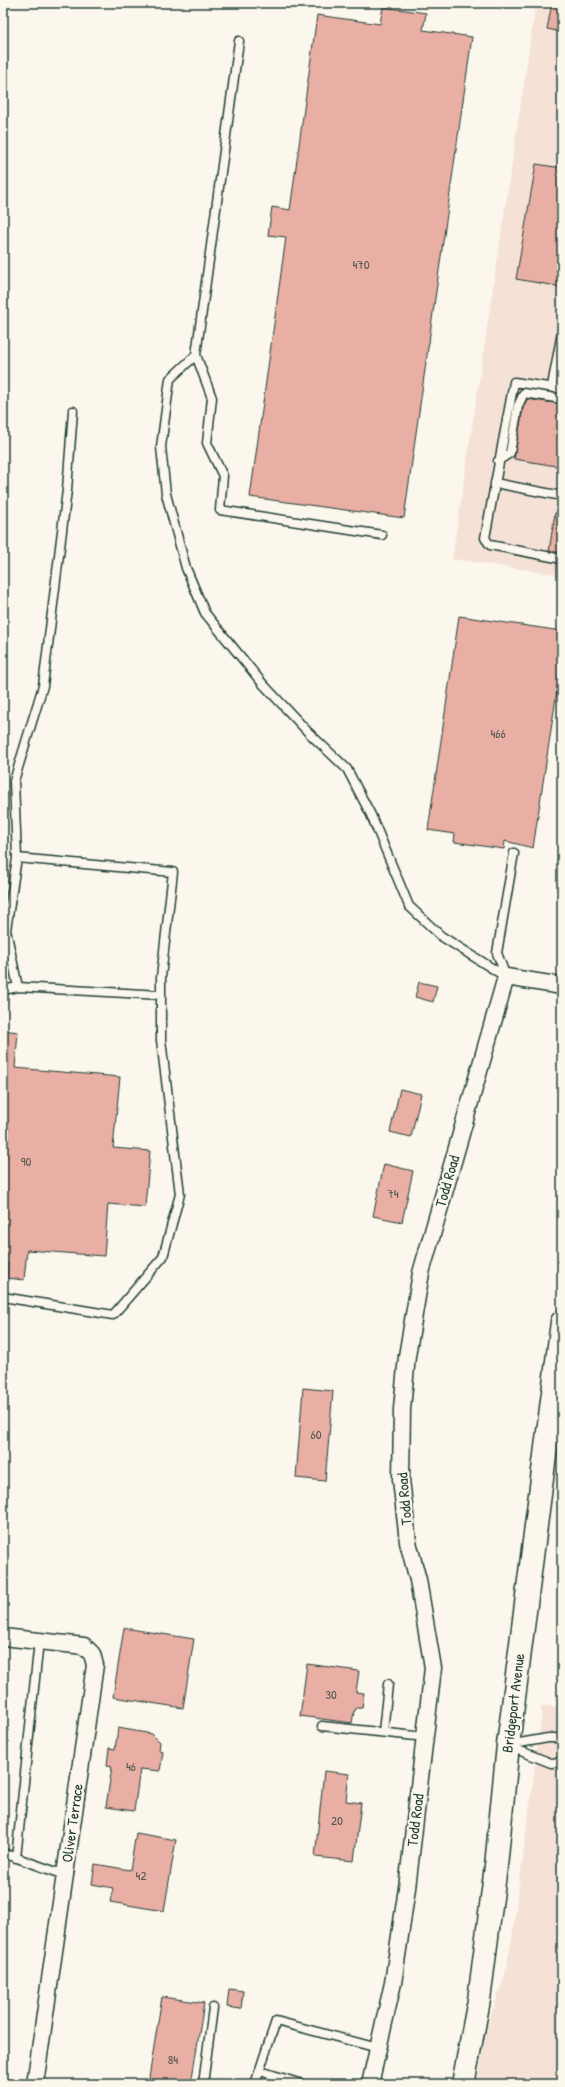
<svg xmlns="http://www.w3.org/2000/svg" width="565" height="2087" viewBox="0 0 565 2087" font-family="'Patrick Hand',sans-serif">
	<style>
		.built { fill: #f6e1d7 }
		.building { fill: #e9afa5; stroke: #1f3d34 }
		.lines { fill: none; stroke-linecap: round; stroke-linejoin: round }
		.service-casing { stroke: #1f3d34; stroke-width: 11 }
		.minor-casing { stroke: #1f3d34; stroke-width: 19 }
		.secondary-casing { stroke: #1f3d34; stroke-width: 25 }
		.service { stroke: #fbf7ec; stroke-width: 8 }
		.minor { stroke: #fbf7ec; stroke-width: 16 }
		.secondary { stroke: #fbf7ec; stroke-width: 22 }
		.labels { text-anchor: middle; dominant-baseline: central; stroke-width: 4; stroke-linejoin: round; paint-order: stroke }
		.number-label { font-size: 13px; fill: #525a50 }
		.street-label { font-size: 15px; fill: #1f3d34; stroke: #fbf7ec }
	</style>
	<rect width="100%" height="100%" fill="#fbf7ec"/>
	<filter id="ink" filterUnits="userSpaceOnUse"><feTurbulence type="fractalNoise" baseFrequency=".025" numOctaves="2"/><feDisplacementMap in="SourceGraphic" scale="8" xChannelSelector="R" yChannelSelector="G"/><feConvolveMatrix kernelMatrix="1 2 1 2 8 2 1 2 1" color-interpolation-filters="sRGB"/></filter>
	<g filter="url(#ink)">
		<path class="built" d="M536,3H562V575L452,559Z
			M540,1706L562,1707V2084H477L487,2026L504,1978L512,1938L542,1713Z"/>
		<path class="building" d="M552,3H562V32L547,29Z
			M383,7L426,13L423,30L472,37L404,518L250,497L286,237L268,235L272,207L290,210L317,15L380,24Z
			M536,164L562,168V287L516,279Z
			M527,399L562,404V467L514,459L523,408Z
			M555,513H562V553L549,551Z
			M459,616L562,631V658L533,848L505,841L504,849L454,842L455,834L428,830Z
			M419,982L437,986L433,1002L415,997Z
			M3,1030L18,1032L15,1068L120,1077L113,1148L150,1151L145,1207L108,1204L104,1256L27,1250L24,1280L7,1278L8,1263H3Z
			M400,1089L421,1094L411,1137L390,1132Z
			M384,1164L413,1171L402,1222L373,1216Z
			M303,1388L333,1391L325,1481L296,1478Z
			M124,1628L194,1639L183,1708L113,1697Z
			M307,1664L359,1671L356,1692L364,1693L362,1708H356L355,1711H354L352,1723L300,1716Z
			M118,1728L152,1734L160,1742L159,1751L163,1752L160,1771L140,1769L134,1811L106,1807L112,1766L107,1765L109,1748L115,1749Z
			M324,1771L349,1774L346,1801L361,1803L354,1861L315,1857Z
			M136,1833L176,1840L164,1911L110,1902L113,1888L92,1884L95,1864L130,1870Z
			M229,1989L243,1991L241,2009L227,2007Z
			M162,1997L204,2003L191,2084H148Z"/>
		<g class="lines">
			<g class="service-casing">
				<path id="service" d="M239,41L196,355L170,379L161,447L166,494L186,568L205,613L263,684L308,732L347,769L371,815L409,906L441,936L506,977
					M196,355L212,398L207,443L223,476L220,510L382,535
					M552,386L562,332
					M562,389L514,382L485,538L490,545L562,559
					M498,461L510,453L518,406L524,393L562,399
					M495,483L562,496
					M6,930L18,987L161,995
					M3,932L6,930L17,858L14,781L43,686L67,490L73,411
					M506,977L497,953L514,853
					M3,990L18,987
					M3,1297L113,1315L163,1257L180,1194L161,1040V977L173,872L17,858
					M322,1726L425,1737
					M383,1732L388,1684
					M508,1745L548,1738H562
					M508,1746L551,1763L562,1762
					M3,1853L65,1875
					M16,1858L39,1641
					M260,2071L302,2084
					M203,2084L213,2008
					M255,2084L276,2021L378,2048"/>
			</g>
			<g class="minor-casing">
				<path id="minor" d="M3,1637L84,1646L92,1654L95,1665L35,2084
					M370,2084L393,1983L407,1888L433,1668L418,1580L408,1542L401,1479L402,1409L407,1356L421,1273L506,977L562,986"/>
			</g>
			<g class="secondary-casing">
				<path id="secondary" d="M463,2084L479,2000L496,1866L508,1745L562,1322"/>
			</g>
			<use href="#service" class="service"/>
			<use href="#minor" class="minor"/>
			<use href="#secondary" class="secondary"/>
		</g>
	</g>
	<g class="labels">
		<g class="number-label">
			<text x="361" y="264">470</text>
			<text x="498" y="733">466</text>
			<text x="26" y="1161">90</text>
			<text x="393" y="1193">74</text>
			<text x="316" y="1434">60</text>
			<text x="331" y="1694">30</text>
			<text x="131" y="1766">46</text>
			<text x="337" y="1820">20</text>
			<text x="141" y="1875">42</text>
			<text x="173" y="2059">84</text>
		</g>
		<g class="street-label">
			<text transform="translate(447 1181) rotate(-74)">Todd Road</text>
			<text transform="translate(404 1499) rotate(-95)">Todd Road</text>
			<text transform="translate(513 1703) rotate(-83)">Bridgeport Avenue</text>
			<text transform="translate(415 1820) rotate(-83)">Todd Road</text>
			<text transform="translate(72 1823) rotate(-82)">Oliver Terrace</text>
		</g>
	</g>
	<rect width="565" height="2087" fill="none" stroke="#fbf7ec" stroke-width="16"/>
	<rect x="8" y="8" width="549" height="2071" fill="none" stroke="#1f3d34" stroke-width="1.5" filter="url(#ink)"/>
</svg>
